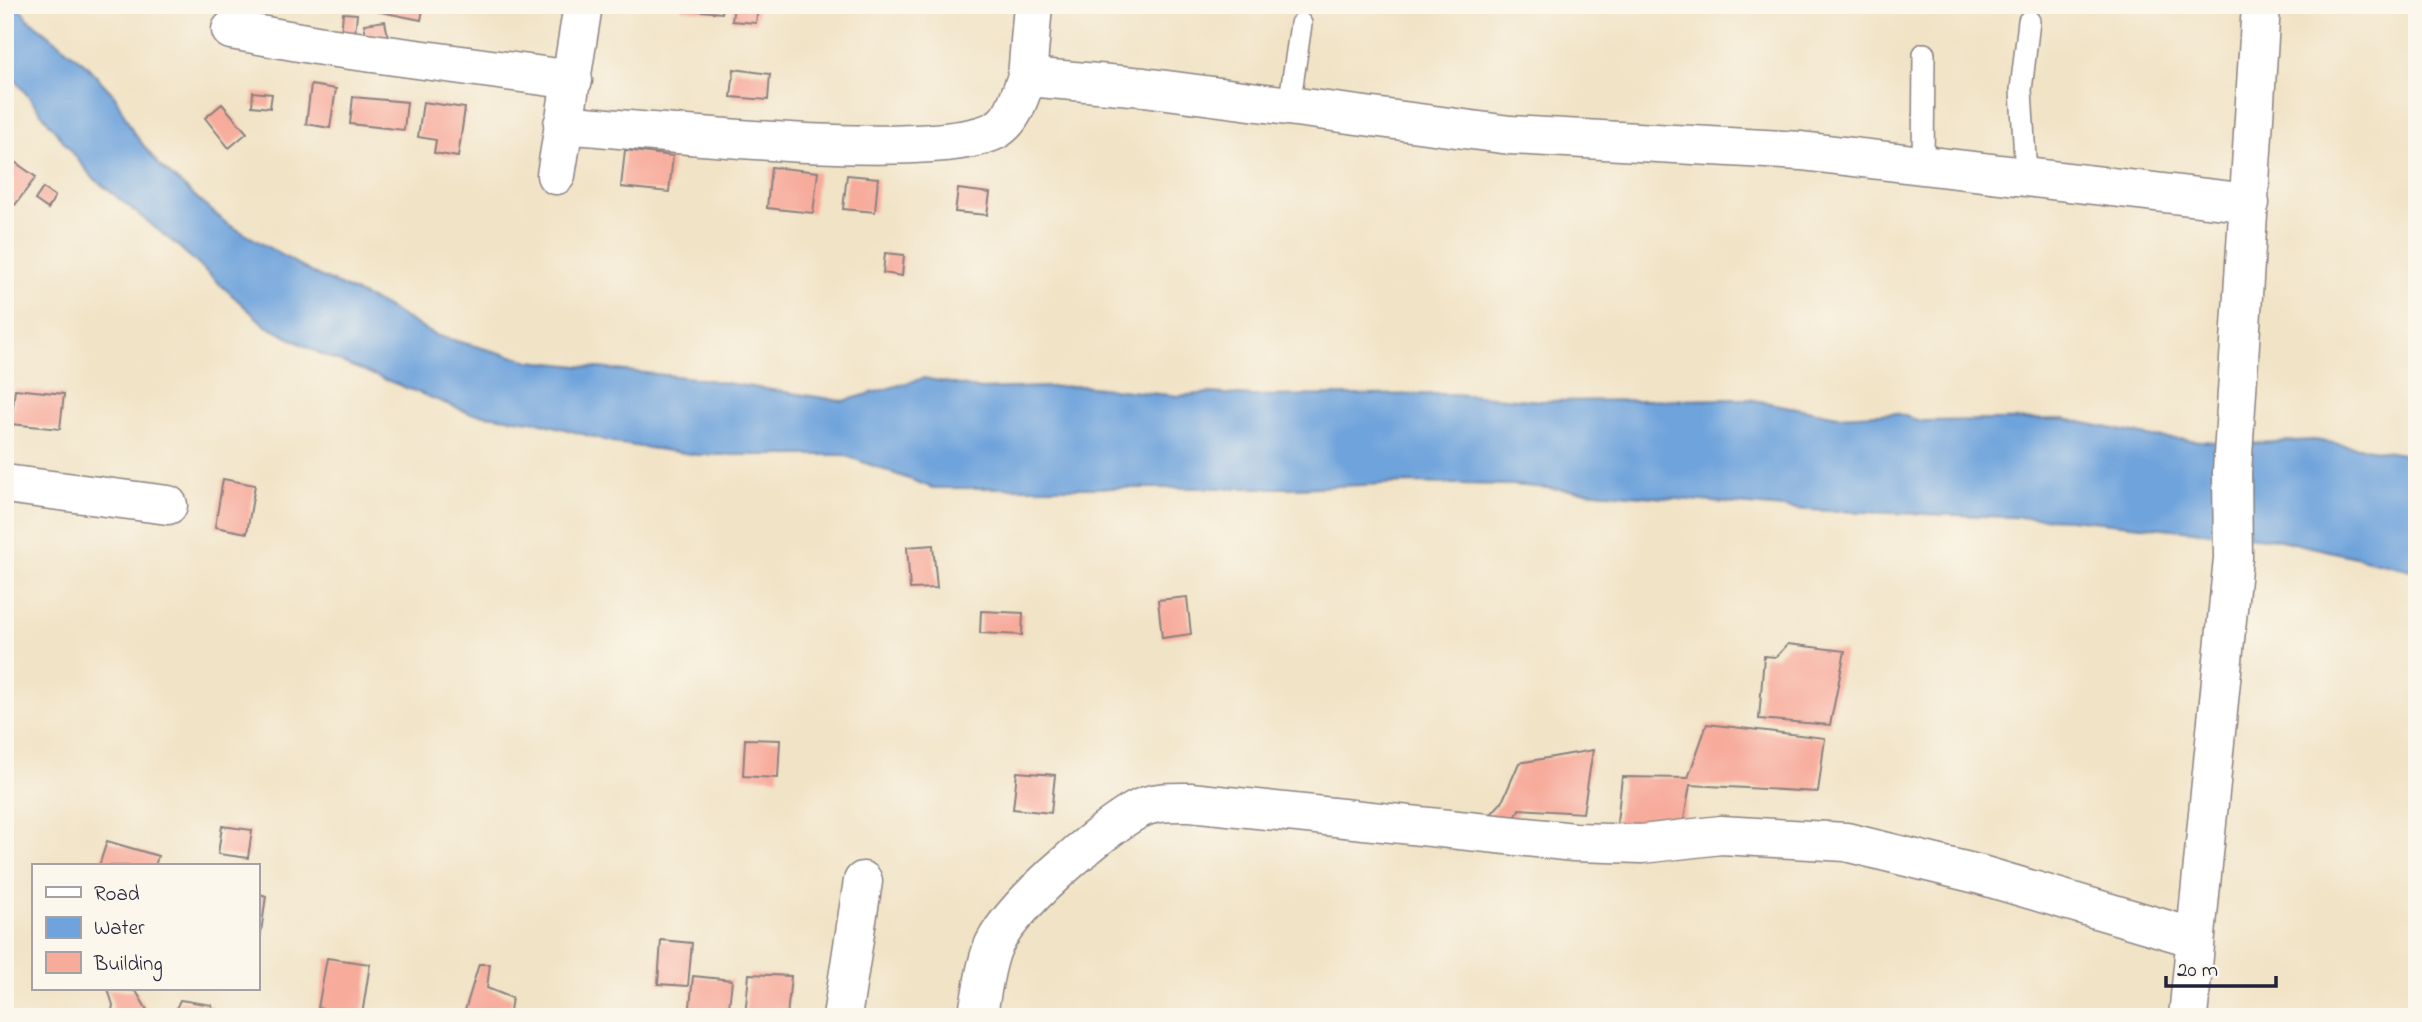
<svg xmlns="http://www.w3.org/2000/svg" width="2422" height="1022" viewBox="0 0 2422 1022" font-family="'Indie Flower',sans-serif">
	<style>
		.water { fill: #6ea3db; stroke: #48628b; stroke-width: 2 }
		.building { fill: #f7ab9b }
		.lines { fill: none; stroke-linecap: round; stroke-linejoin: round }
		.service-casing { stroke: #8a8280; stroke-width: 24 }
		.minor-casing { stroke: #8a8280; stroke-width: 41 }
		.service { stroke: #fff; stroke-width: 21 }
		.minor { stroke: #fff; stroke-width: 38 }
	</style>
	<rect width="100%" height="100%" fill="#fbf7ec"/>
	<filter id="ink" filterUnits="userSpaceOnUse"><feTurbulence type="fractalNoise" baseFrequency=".0143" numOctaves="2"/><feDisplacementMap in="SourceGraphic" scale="14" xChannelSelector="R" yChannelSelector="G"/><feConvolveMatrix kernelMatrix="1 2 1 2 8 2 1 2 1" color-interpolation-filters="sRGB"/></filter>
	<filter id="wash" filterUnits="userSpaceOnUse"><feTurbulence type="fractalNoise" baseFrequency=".00686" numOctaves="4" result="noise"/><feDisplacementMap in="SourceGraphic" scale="28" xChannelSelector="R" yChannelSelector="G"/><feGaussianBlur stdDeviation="1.57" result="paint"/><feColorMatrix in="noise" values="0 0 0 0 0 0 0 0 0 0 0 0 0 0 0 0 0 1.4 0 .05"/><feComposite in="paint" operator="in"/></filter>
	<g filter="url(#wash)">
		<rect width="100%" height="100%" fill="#f1e3c6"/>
		<path class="water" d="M5,5H18L28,19L85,64L115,96L133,132L160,166L226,223L313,273L381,304L435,335L530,361L694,378L844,401L924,378L981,389L1082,386L1178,396L1210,393L1253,396L1454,394L1543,401L1748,399L1838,416L1896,413L1920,421L2065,419L2153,437L2238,444L2314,440L2417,456V571L2276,539L2069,519L1807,510L1512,485L1406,483L1295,488H933L844,455H698L620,444L538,422L470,413L323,355L266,326L179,247L91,176L5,67Z"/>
		<g id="blocks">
			<path class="building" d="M206,5H234V12L206,9Z
				M324,5H349L348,10Z
				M377,5H424L421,20L376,11Z
				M461,5H475L473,12L460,9Z
				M681,5H723L722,13L681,9Z
				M734,5L758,6L756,23L732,21Z
				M343,13L357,14L355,35L341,34Z
				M385,21L389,42L368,46L364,24Z
				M734,69L770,74L768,100L731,97Z
				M311,85L336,89L330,128L306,124Z
				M253,92L272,94L270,108L252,106Z
				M353,97L407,102L404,130L350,124Z
				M423,102L465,108L458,157L434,153L436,140L418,137Z
				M222,104L247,133L229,148L205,118Z
				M625,150L673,156L669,192L621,187Z
				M12,160L36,177L15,205L5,198V169Z
				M771,167L818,172L813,213L767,208Z
				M847,175L878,178L875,212L843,209Z
				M43,188L55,196L48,209L35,200Z
				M958,189L990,193L987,215L955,212Z
				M885,253L904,255L902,276L883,273Z
				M15,389L64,394L60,429L11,424Z
				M223,479L255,485L247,533L215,527Z
				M933,545L937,588L910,589L907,547Z
				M1187,597L1191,634L1162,638L1158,600Z
				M981,611L1023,613L1022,635L980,633Z
				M1788,644L1845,651L1830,725L1759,719L1764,656L1776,657Z
				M1707,724L1825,738L1818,792L1690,785L1681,836L1617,823L1622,777L1688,778Z
				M745,739L780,740L778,778L743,776Z
				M1593,750L1583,813L1519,809L1510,830L1481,825L1502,802L1519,763Z
				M1017,772L1055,775L1051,813L1013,809Z
				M222,826L252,830L248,858L218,854Z
				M107,841L158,856L155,866H99Z
				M257,893L266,896L260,940L257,938Z
				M661,940L692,943L688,986L658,984Z
				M327,958L370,964L362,1015L318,1008Z
				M479,964H490L487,988L512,998L509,1017H463Z
				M749,974L791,976L787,1017H745Z
				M693,976L732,980L728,1017H689Z
				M108,989L136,991L147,1010L145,1017H111L113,1005Z
				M180,1000L212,1005V1017H172Z"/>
		</g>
	</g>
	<g filter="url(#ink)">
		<use href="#blocks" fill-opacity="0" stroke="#8a8280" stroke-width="2"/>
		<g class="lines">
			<g class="service-casing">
				<path id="service" d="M1289,106L1301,24
					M1923,165L1924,54
					M2026,176L2021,90L2029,21"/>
			</g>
			<g class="minor-casing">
				<path id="minor" d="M231,30L328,47L573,80
					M1027,77L1033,5
					M563,124C641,130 945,165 999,128C1015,117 1020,94 1027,77L1144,87L1510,135L1801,151L2250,203
					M556,175L583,5
					M5,484L168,505
					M842,1017L863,881
					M977,1017C982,995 984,970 992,949C1007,910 1100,830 1137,810C1154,801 1171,802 1190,802L1574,842L1642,844L1721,835L1846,842L1981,875L2195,938
					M2188,1017L2233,558L2232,472L2261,5"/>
			</g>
			<use href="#service" class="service"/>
			<use href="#minor" class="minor"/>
		</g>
	</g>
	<rect width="2422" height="1022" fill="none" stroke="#fbf7ec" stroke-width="28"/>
	<rect x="32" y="864" width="228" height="126" fill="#fbf7ec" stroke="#a4a2a5" stroke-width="2"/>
	<rect x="46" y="887" width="35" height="10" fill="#ffffff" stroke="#a4a2a5" stroke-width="2"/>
	<text x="94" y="900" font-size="21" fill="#22223b">Road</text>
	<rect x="46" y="917" width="35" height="21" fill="#6ea3db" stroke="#a4a2a5" stroke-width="2"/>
	<text x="94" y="934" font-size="21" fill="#22223b">Water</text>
	<rect x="46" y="952" width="35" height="21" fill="#f7ab9b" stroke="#a4a2a5" stroke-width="2"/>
	<text x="94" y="970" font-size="21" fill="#22223b">Building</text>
	<path d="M2166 976v10h110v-10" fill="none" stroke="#22223b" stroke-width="3.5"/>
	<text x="2177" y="976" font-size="21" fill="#22223b" stroke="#fbf7ec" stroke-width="5" paint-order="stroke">20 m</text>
</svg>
